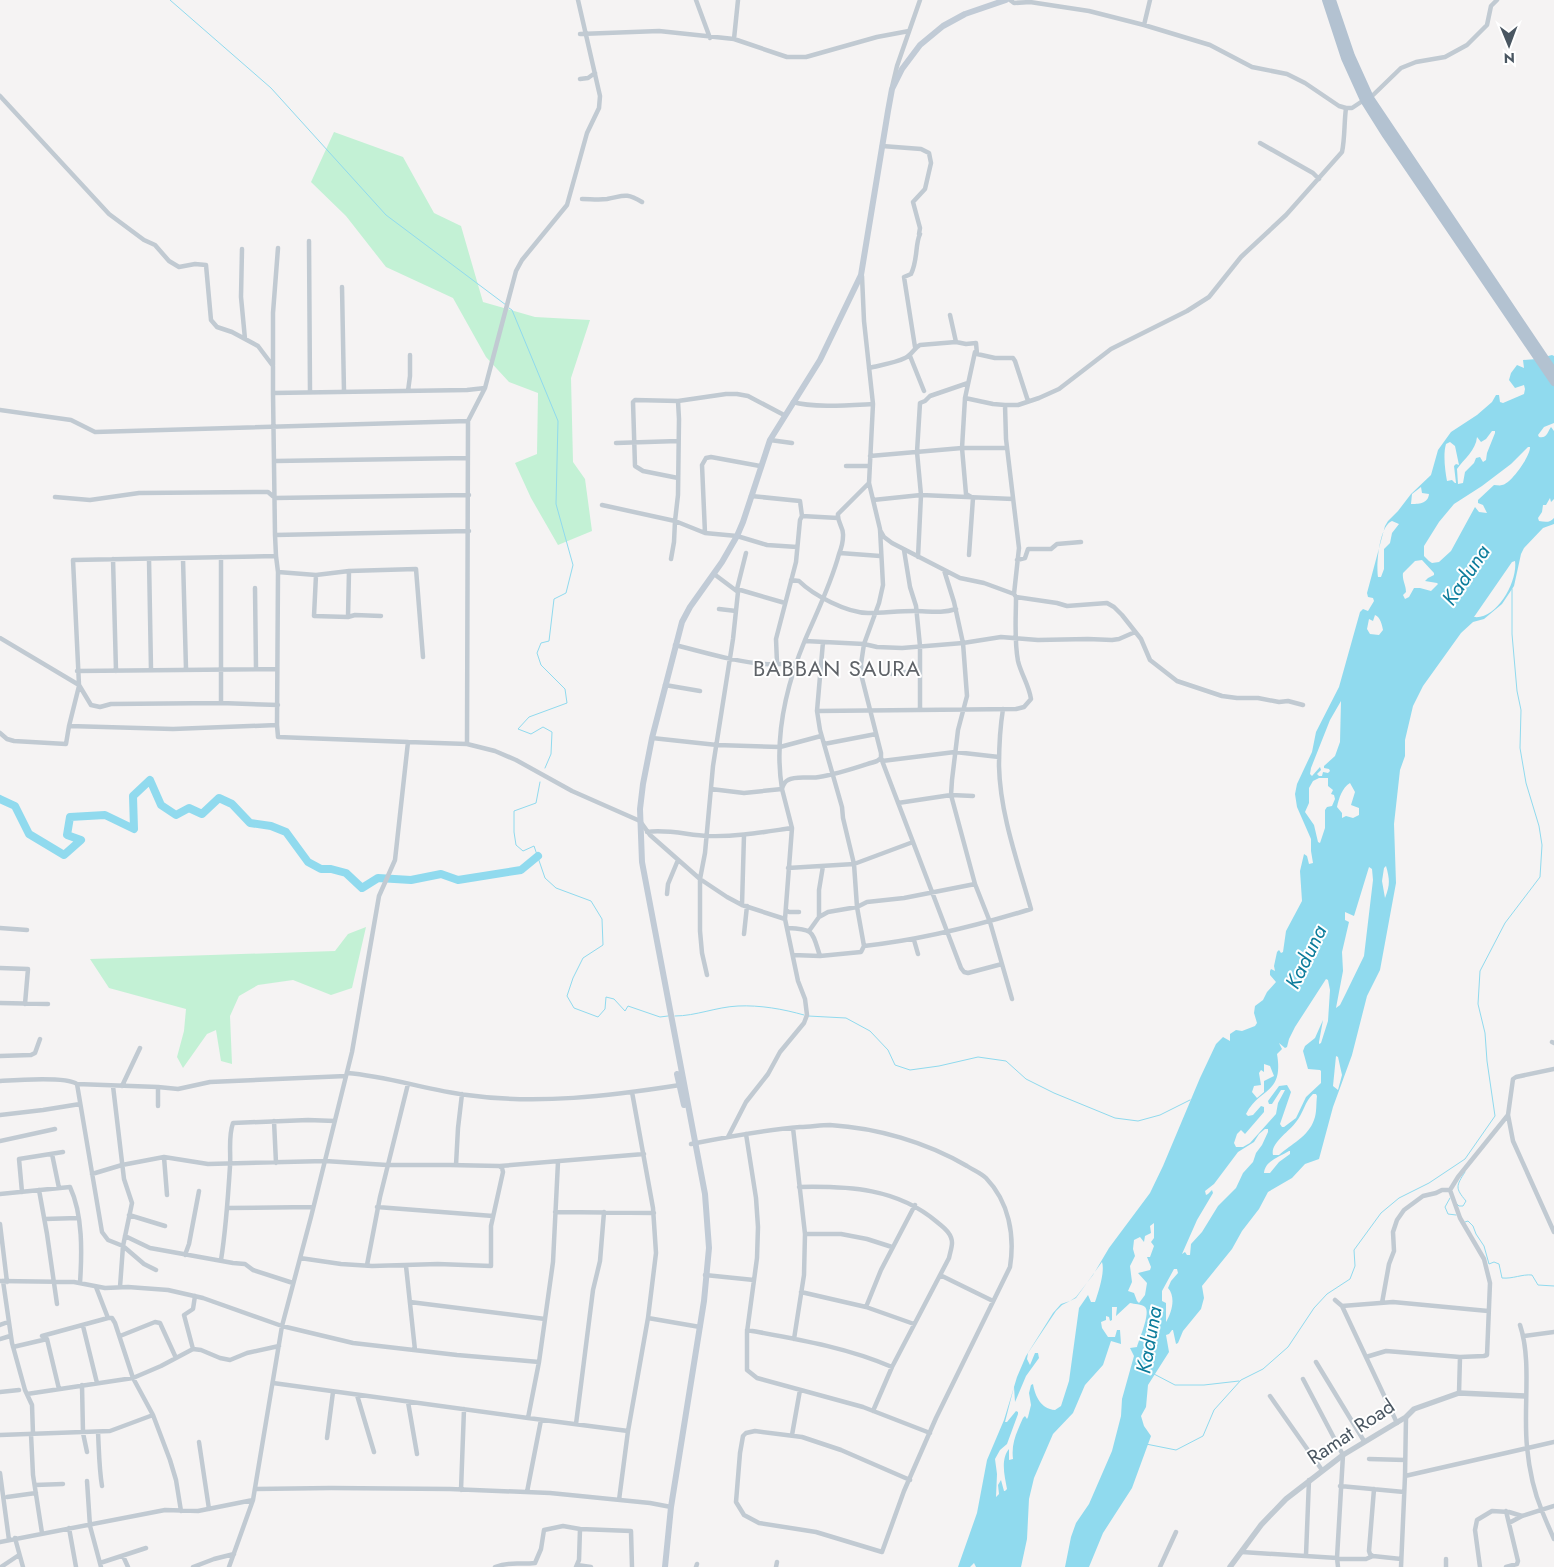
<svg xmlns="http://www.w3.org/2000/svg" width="1554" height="1567" viewBox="0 0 1554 1567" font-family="Jost,sans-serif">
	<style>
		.green { fill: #c3f1d5 }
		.water { fill: #90daee; fill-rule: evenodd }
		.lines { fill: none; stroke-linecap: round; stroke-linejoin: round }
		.stream { stroke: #90daee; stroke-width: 1 }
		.river { stroke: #90daee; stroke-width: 8 }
		.minor { stroke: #c1cad2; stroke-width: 4.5 }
		.tertiary { stroke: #c1cad2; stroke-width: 5.5 }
		.secondary { stroke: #c1cbd6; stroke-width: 6 }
		.primary { stroke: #b3c2d1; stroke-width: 8 }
		.labels { text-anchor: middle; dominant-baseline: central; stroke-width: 4; stroke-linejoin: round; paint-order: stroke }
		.street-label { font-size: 20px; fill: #4a5661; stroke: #fff }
		.water-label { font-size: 21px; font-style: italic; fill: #0c7c9b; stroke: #fff }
		.quarter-label { font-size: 22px; letter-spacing: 1px; fill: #5f6368; stroke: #fff }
	</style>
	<rect width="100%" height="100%" fill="#f5f3f3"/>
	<path class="green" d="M334,132L403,157L434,213L461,226L483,302L535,317L590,320L571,378L573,462L585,479L592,531L558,545L531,498L515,463L537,454L538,393L509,382L486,357L453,298L386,267L346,216L311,182Z
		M366,927L352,988L331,995L293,980L258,985L239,996L230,1016L232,1064L221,1061L216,1030L207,1034L183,1068L177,1057L184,1031L186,1009L109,988L90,959L335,951L348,934Z"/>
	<path class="water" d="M1552,355L1554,356V423L1544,427L1538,435L1539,437C1547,439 1548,431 1551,427L1554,431V499L1551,502L1550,498L1546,505H1543L1542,512L1538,518L1539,521C1545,522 1550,523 1554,518V524L1543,528L1524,548L1521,554L1514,586L1502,604L1484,619L1473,622L1461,633L1423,686L1413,706L1405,740V756L1400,770L1394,824L1396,883L1380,970L1367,996L1352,1055L1333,1107L1319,1159L1305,1164L1292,1178L1268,1192L1259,1209L1242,1231L1232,1249L1202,1286L1204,1298L1201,1309L1183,1331L1178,1343L1176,1344L1173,1330H1172L1169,1334L1166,1335L1169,1352L1148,1385L1146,1407L1141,1416L1144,1426L1151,1436L1132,1488L1103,1533L1089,1567H1065L1071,1537L1076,1523L1089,1504L1112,1451L1121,1416L1122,1399L1134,1356L1130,1348L1137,1347C1139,1339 1151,1313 1145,1307C1142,1304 1134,1304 1130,1303L1116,1316L1117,1307H1112V1320L1110,1321L1109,1317L1106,1316V1320L1101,1322L1102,1328L1108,1337H1115L1117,1330H1120L1121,1344L1111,1341L1103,1365L1085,1385L1073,1413L1053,1434L1034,1478L1029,1499L1027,1539L1021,1567H976L974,1563L970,1567H958L977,1513L987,1460L1004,1420L1017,1377L1026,1356L1053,1313L1061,1304L1070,1301L1076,1297L1093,1275L1109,1248L1150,1193L1163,1166L1200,1078L1216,1044L1223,1037L1230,1041V1034L1236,1030L1242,1031L1255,1026L1257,1023L1254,1013L1255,1006L1263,1000L1267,992L1276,982L1270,975V971L1271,969L1275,971L1274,966L1277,952L1279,950L1281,953L1283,952L1286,931L1302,901L1300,871L1304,854L1307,856L1309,864L1313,863L1311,851V839L1297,807L1295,794L1297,784L1312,752L1316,732L1339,687L1360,612L1363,609L1368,611L1374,601L1373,598L1368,597L1367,593L1385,526L1388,521L1398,511L1411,494L1431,475L1438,450L1451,432L1477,415L1492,402L1496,395H1499L1500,402L1503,403L1524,394L1525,389L1524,385L1515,388L1509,380L1511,373L1517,365L1524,368L1523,360L1537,359ZM1492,431H1495V433L1487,453L1486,460L1483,462L1480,457L1476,458L1474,463L1465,472L1463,483L1458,484L1457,469C1464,459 1476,450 1477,437L1481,442L1486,439ZM1450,442L1455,446L1459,465L1456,464L1454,466L1456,483H1455L1452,480L1447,481C1445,470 1443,454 1446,444ZM1528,447H1530C1531,455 1511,484 1502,485C1500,486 1497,485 1494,485L1478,500V503L1483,505L1487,513L1479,512L1475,507L1451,551L1439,562L1432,563L1429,561L1424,556V546L1439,522L1454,504L1482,486L1511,464ZM1421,487L1422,493L1429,494C1428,504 1418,504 1411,504L1412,494ZM1392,521L1399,524L1392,533L1390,543L1384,549V569L1381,577H1378C1376,565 1379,526 1392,521ZM1422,560L1434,573V575L1428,578L1425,581L1437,583L1438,584L1431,591L1420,588H1414L1409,597L1405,599L1403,595L1406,592C1406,585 1402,580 1403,573L1415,561ZM1515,561C1518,581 1497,620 1474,617L1512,562ZM1375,615C1380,617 1382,624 1383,630L1379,635L1370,634L1367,629L1369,619L1373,621ZM1341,701L1340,742L1335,756L1324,766V768L1329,769L1330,771L1328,773L1323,772L1322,776H1319L1317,774L1321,770L1320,767L1312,776L1310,774L1311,768L1330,720ZM1319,778H1328V786L1333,790L1331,794L1334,795L1335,799L1332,806L1327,807L1325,810V828L1320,843L1318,842L1314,825L1305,812L1309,803V788L1313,781ZM1350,783L1355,792L1351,805L1359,808V815L1353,818L1346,816L1342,818V813L1337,807C1339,798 1342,788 1350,783ZM1386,866C1390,880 1390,885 1385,898L1382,881L1384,868ZM1369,867L1372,869L1373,880L1364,956L1346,993L1340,1005L1336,1008L1343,971L1342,952L1349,922L1345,920V912L1354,916ZM1326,979L1328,980L1330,990L1328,1021L1321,1043L1319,1044V1042L1323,1020L1315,1038L1305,1046L1303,1051L1308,1069L1320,1070L1321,1071V1083L1306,1097L1296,1118L1284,1127H1282L1280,1124L1291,1092L1287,1085L1279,1086L1268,1101L1269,1104H1272L1281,1090H1285L1278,1103L1276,1114L1250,1143L1243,1147H1236L1234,1143L1237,1134L1241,1130L1245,1134L1264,1112V1107L1261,1106L1253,1115L1248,1116L1246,1114C1259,1087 1284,1095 1277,1054L1282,1049L1279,1043L1285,1048L1287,1047L1289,1039L1295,1027ZM1336,1056L1338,1057L1342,1075L1338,1090L1333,1086ZM1264,1064L1270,1066L1274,1076L1264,1081V1092L1257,1098L1252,1092L1254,1086L1261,1085L1259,1073L1261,1070L1264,1072ZM1313,1094H1316L1317,1096C1316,1103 1317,1113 1314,1120C1308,1137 1291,1144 1279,1155H1273C1270,1143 1290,1131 1296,1122C1303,1114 1305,1101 1313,1094ZM1265,1129H1268V1132L1262,1145L1256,1153L1253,1162L1243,1173L1236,1188L1218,1206L1202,1232L1191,1244L1190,1255H1187L1185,1252L1182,1254L1197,1220L1213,1193L1212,1190L1208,1194L1206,1195L1205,1191L1214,1184L1238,1152L1254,1142L1259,1134ZM1289,1151H1290V1154L1279,1162L1270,1173H1264C1265,1161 1279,1157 1289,1151ZM1154,1223V1238L1151,1242L1154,1246L1150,1257H1147L1151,1267L1150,1270L1138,1273L1147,1283L1145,1295L1139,1303L1137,1301L1134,1293L1128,1291L1132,1282L1130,1266L1135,1256L1133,1249L1134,1240L1140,1237L1144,1242L1145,1236L1151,1233L1150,1226ZM1102,1262C1105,1271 1099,1291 1095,1302H1091L1088,1295L1079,1308L1069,1381L1061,1406L1055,1410C1041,1409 1035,1396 1033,1384L1031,1385L1029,1393L1031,1405L1028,1417L1027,1419L1025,1416L1023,1418C1017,1432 1011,1443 1013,1459L1009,1460V1449C1000,1460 1005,1477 1007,1489L1005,1491H1004L1001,1480L998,1485L999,1494L996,1497L997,1474L995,1459L1000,1450L1007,1444L1018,1414V1412L1016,1411L1007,1422H1005L1014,1387L1015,1402L1026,1376L1039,1358L1038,1353H1035L1030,1365L1027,1359L1028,1353L1056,1311L1062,1305L1076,1298ZM1174,1269H1177L1178,1273L1171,1281L1168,1288C1176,1297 1172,1312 1166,1322V1303L1162,1301V1291Z"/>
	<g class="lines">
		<path class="stream" d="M170,0L271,88L386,215L506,305
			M509,308L512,310L558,421L556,504L573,565L566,593L554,599L549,641L541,643L537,653L541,665L565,689L567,703L529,717L518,729L531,734L543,727L552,732L551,754L545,768
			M540,782L536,803L514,811V832L516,845L523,851L534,846L545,878L556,888L591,901L602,919L603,945L583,958L573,978L567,996L574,1008L598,1017L605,1009L606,997L614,999L625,1011L628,1006L660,1017L668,1016
			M675,1016C696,1016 716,1007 738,1006C760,1005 783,1009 804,1015
			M808,1016L846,1018L870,1031L888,1050L895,1065L910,1070L939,1066L978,1057L1006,1061L1026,1079L1054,1093L1115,1118L1138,1121L1160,1115L1190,1100
			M1450,1198L1445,1207L1448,1214L1456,1215
			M1457,1204L1459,1206H1463L1466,1201C1455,1188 1456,1186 1465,1172
			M1465,1222L1468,1221L1473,1226L1476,1234L1484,1246L1489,1264L1494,1262L1499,1264L1502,1278C1513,1279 1522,1274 1532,1275L1538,1285L1554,1286
			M1154,1374L1175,1385H1204L1239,1381
			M1146,1444L1176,1450L1203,1436L1214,1410L1241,1380L1263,1369L1288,1347L1314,1308L1327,1294L1350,1279L1355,1266L1354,1250L1381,1213L1399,1198L1429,1183L1465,1159L1495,1116L1487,1061L1485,1033L1478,1004L1480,971L1505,923L1540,877L1542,845L1539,826L1526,783L1520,748L1521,710L1517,691L1512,634V589"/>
		<path class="river" d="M0,799L15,806L29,834L64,855L81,840L67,835L70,817L105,815L134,829L133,796L150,780L161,805L176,815L189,808L202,814L219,798L232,804L250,823L271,826L286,832L308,862L321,869H331L346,873L362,888L378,878L411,880L441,874L458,880L521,870L538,856"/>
		<path class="minor" d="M696,0L710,38
			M1010,0L1014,3L1030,2L1089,11L1144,25L1210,45L1252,67L1287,74L1305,83L1339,106L1346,108H1352L1364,100
			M1144,25L1150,0
			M580,34L659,31L734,39L787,57H806L877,37L909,31
			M734,39L738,0
			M580,79L588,78L595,73
			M892,87L897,66L920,0
			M0,96L109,214L144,240L155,245L169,261L179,267L195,264L206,265L211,320L217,327L232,332L258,346L273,366V393L467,390L485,388
			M1370,98L1401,68L1416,62L1445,57L1467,45L1487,25L1491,6L1497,0
			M1260,143L1313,173L1319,179
			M882,146L921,149L929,153L931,163L925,189L913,202L920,228L919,234
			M582,199C590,199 599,200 607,199C624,196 625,192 642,202
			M309,241L310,392
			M242,249L241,297L245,339
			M342,287L344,392
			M950,315L956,342
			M915,347L904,277L911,274C918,260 915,244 920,234
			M910,356L924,391
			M273,365V313L278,248
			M869,368C881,365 895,363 905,358C912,355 914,348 920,345L956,342L966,344L976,343L977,354L995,358H1013L1015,361L1028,401
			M408,391L410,376V355
			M273,393L275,535
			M965,398L993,404L1005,405H1018L1039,398L1059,389L1111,349L1187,311L1209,297L1241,257L1286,215L1342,152C1345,138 1344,123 1346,108
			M793,402C812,408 852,405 873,404
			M1005,405L1006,439L1019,548L1014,594
			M0,410L71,420L95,432L468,421
			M770,440L792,443
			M616,443L678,441
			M870,456L962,448H1006
			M275,461L468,458
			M846,466H869
			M678,478L643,471L635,466L633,402L635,400L678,401L726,394H737L748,396L784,415
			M751,496L800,501L802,516L800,520L796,562L776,639L777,663
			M55,497L90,500L139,493L268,492L275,498L469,495
			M973,498L966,494L962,448L965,398L975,352
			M873,500L921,495L1013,499
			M602,505L675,521L705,533L737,536L767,545L797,547
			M802,516L838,518
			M880,530L884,537L892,543L960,578L984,583L1014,594L1016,597L1057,603L1067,606L1107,603L1114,607L1122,615L1141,639L1150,660L1177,681L1222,696L1237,698H1258L1279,702L1288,701L1303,705
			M705,533L702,465L706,458L711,457L760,466
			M904,550L910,587L916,606L920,646V710
			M746,553L737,589L785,603
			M840,553L880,556
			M969,555L973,498
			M276,556L278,572L277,725
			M221,557V703
			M918,557L921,495L917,452L920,403L925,401L930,396L968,383
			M113,559L116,671
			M149,559L151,670
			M183,559L186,669
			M671,559L674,542L675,521L678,495L679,419L678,401
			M1017,560L1025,558L1028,549H1051L1057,544L1081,542
			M944,570L954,602L963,643L967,696L958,730L952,780L951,795L975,884L990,922L1012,999
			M278,572L316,575L349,571L416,569L423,657
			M316,575L314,616L348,617L355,615L381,616
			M791,580L799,581C813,595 847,613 868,613C883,613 898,611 914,611C929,611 941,614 956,609
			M255,588L256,669
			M719,609L736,611
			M348,617L349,571
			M0,638L79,685L73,560L276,556L275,535L469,531
			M805,641L864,644L877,647L902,648L963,643L1001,637L1038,640L1088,639L1112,640L1119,639L1135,632
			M823,642L817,711L820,730L842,807L843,818L854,864L857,907L864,946
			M675,645C704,652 735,662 765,664C776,665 786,663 797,664
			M77,671L277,669
			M892,674L920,670
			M79,685L91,705L100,707L111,704L221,703L278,705
			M665,685L700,691
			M817,711L1016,709L1024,707L1031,699C1029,685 1021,674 1018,661C1014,640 1016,618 1016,597
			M69,726L79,686
			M0,733L7,739L14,741L66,744L69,726L173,729L277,725L278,737L408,742
			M652,738L717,745L780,747L821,736
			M467,744L495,751L516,760L572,791L640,821L650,835L700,879L727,897L742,905L785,919
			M824,744L876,734
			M881,758L961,968L964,972L968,973L1002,964
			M882,761L955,752L999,757
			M711,789L744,793L782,789C774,739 786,686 805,640C817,612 831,584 839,554C841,549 843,541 843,536C844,527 837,523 838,514L869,483
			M898,803L951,795L973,796
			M647,832C667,829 688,835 708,836C737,837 764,832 792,828
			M788,868L854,864L913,842
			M667,894L668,884L678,860
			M742,905L744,835
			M786,910L789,912H799
			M819,917V890L823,866
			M0,928L27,930
			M788,928C815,929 812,932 820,956L861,952L864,946C921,940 976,926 1031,909C1018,863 1000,814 999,766C999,747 1000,728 1003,709
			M809,931L819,917L828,912L857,907L867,902L904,898L975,884
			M744,934L747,906
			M914,940L918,954
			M793,955L820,956
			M0,968L28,969L25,1004
			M707,975L702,953L700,931V879L705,853L713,766L733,639L738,592L714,574
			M0,1003L48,1004
			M1552,1042L1554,1043
			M0,1056L31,1055L35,1053L40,1039
			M1554,1069L1516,1077L1513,1079L1508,1115L1513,1141L1554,1232
			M347,1073C387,1076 427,1090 467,1095C537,1105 610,1096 680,1085
			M0,1081C15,1080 66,1076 77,1084L102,1232L108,1240L123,1246L120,1287
			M77,1084L158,1087L178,1089L210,1082L346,1076
			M113,1086L124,1179L132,1203L123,1246L144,1264L156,1270
			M122,1086L140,1048
			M158,1106V1087
			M0,1115L43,1110L80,1104
			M274,1121L276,1163
			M793,1128L805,1234L804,1275L794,1339
			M746,1134L756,1198L758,1227L757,1258L747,1332V1370L757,1378L863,1407L930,1433
			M728,1137L746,1102L768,1074L780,1052L804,1023L807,1015L805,999L798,981L785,919L792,828L782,789C783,785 784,782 788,780C797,775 810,779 819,777C839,774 858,767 877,761L881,758V753L862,678L861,664L864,644L879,603L883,585L880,529L869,483L873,404L864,321L862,276
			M0,1141L55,1129
			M691,1144C727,1137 763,1130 800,1127C810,1127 820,1125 830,1125C877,1128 926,1142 967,1166C973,1170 981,1173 986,1178C1009,1202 1015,1235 1010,1267L936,1418L904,1491L882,1552L816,1532L759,1523L744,1515L736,1502L740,1453L743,1436L746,1433L755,1431L802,1437L841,1450L910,1480
			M52,1154L59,1188
			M164,1157L167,1195
			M558,1162L553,1262L539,1362L528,1418L628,1431
			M456,1165L458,1128L462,1094
			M500,1166L644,1154
			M92,1174L122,1165L164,1157L208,1164L325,1161L387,1165H450L499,1166L502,1168L503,1172L491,1226V1266L438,1264L372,1266L341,1264L300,1258
			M799,1187C849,1186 897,1188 937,1222C943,1227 952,1233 952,1243C952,1247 950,1253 949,1258L892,1367L873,1411
			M39,1190L47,1234L57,1304
			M22,1192L19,1159L63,1152
			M0,1194L70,1187C83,1215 82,1253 80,1283
			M377,1207L493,1216
			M227,1208L313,1207
			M555,1212L654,1213
			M129,1215L165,1226
			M45,1219L78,1218
			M0,1224L7,1282
			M805,1234H841L867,1239L892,1247
			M125,1236L150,1248L233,1263L245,1264L253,1270L293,1283
			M185,1255L189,1244L199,1191
			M221,1260C226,1229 228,1198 230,1166C231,1152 228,1137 233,1123L308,1120L335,1121
			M367,1265L380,1197L408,1084
			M406,1266L415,1350
			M705,1275L754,1280
			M940,1275L993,1301
			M0,1281L74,1282L105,1288L128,1287L168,1290L203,1298L282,1326L353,1343L457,1355L539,1362
			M3,1281L12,1343L25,1390L32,1405L33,1434
			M96,1287L108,1318H112L115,1323L133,1378L153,1415L170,1460L176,1480L181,1511
			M801,1292L866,1307L914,1324
			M1335,1300L1342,1306L1397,1423
			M410,1302L545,1319
			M1382,1303L1389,1264L1394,1251L1393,1232L1397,1220L1404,1210L1423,1196L1436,1193L1442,1190H1450L1458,1177L1508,1115
			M1342,1306L1393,1302L1488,1311
			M866,1307L881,1270L915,1205
			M648,1318L700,1327
			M0,1325L8,1322
			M1520,1325C1532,1361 1523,1408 1527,1447C1529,1468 1534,1492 1542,1511C1546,1521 1550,1530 1554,1539
			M83,1326L97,1383
			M747,1330C796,1339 846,1347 892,1367
			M42,1336L108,1318
			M120,1336L155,1322L160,1323L176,1358
			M1524,1336L1554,1332
			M0,1339L10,1336
			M13,1347L47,1339L59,1389
			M193,1349L184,1315L193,1309L195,1296
			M1366,1357L1386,1351L1460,1357L1484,1356L1487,1355L1490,1283L1484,1259L1460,1218L1450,1190
			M1316,1362L1364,1441
			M1303,1379L1343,1455L1337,1558L1338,1567
			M273,1383L528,1418
			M82,1385L83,1433L87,1452
			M0,1392L19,1390
			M1459,1393L1460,1357
			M27,1394L133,1378L161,1366L193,1349L201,1350L220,1358L230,1360L247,1353L279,1346
			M357,1395L374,1452
			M1270,1396L1322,1470
			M408,1402L417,1454
			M576,1424L593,1290L600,1261L604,1212
			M98,1432C99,1450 99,1468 102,1486
			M31,1434L33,1475L42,1533
			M0,1435L110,1431L153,1415
			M792,1435L800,1390
			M327,1438L333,1392
			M199,1442L209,1509
			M1369,1459L1405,1460
			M0,1473L9,1540
			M1405,1476L1554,1442
			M87,1481L90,1526L101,1567
			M35,1485L63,1484
			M1340,1486L1404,1492
			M255,1489L331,1488L450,1489L550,1493L650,1503L671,1507
			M461,1490L464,1409
			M527,1492L541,1420
			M7,1497L36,1493
			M619,1500L628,1431L648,1318L656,1253L653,1208L632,1092
			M1506,1511L1518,1561L1517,1564L1506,1567
			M1509,1523L1522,1516
			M69,1528L76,1567
			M15,1538L23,1567
			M0,1542L165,1510L198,1511L253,1500
			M1242,1552L1337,1558
			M1306,1555L1309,1480
			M123,1556L128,1567
			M1373,1556L1370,1554L1369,1551L1374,1489
			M1338,1559H1366L1373,1556L1401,1559
			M1446,1559V1567
			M100,1563L146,1548
			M577,1565L591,1567
			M1,1567L19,1555
			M193,1567L214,1559L234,1554
			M229,1567L253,1500L282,1326L311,1217L352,1052L379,896L395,860L408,742L467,744L468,421L485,388L516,271L522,260L567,205L587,133L599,108L600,96L578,0
			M495,1567C510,1561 519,1565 535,1563L541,1549L544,1530L563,1526L580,1529
			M576,1567L579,1560L580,1529L631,1531L632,1567
			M696,1567L697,1564
			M776,1567L777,1562
			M1160,1567L1176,1532
			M1401,1567L1405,1476L1406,1417
			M1480,1567L1475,1530L1477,1520L1492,1511L1509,1512L1522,1516L1554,1506"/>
		<path class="tertiary" d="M1230,1567L1261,1525L1286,1499L1343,1455L1406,1417L1414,1409L1459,1393L1525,1396"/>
		<path class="secondary" d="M677,1074L684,1105
			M665,1567L671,1507L704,1301L709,1248L705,1194L642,862L640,809L643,784L652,738L682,622L690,607L722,562L737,536L743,522L770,440L820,360L861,275L888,111L892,89L902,69L920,45L943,26L965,14L1006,0"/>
		<path class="primary" d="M1326,0L1345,58L1364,100L1386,135L1554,382
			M1332,0L1351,56L1370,98L1554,372"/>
	</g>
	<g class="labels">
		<g class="street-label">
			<text transform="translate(1351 1432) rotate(-34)">Ramat Road</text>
		</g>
		<g class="water-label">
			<text transform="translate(1466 575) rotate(-56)">Kaduna</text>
			<text transform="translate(1306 957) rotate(-64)">Kaduna</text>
			<text transform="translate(1149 1340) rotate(-80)">Kaduna</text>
		</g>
		<g class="quarter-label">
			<text x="837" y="668">BABBAN SAURA</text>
		</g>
	</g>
	<g transform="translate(1509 45) rotate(179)" stroke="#ffffff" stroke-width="4" paint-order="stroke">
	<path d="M0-4L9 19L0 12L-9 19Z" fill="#4a5661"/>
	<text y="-8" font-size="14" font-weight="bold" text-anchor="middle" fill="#4a5661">N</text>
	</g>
</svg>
